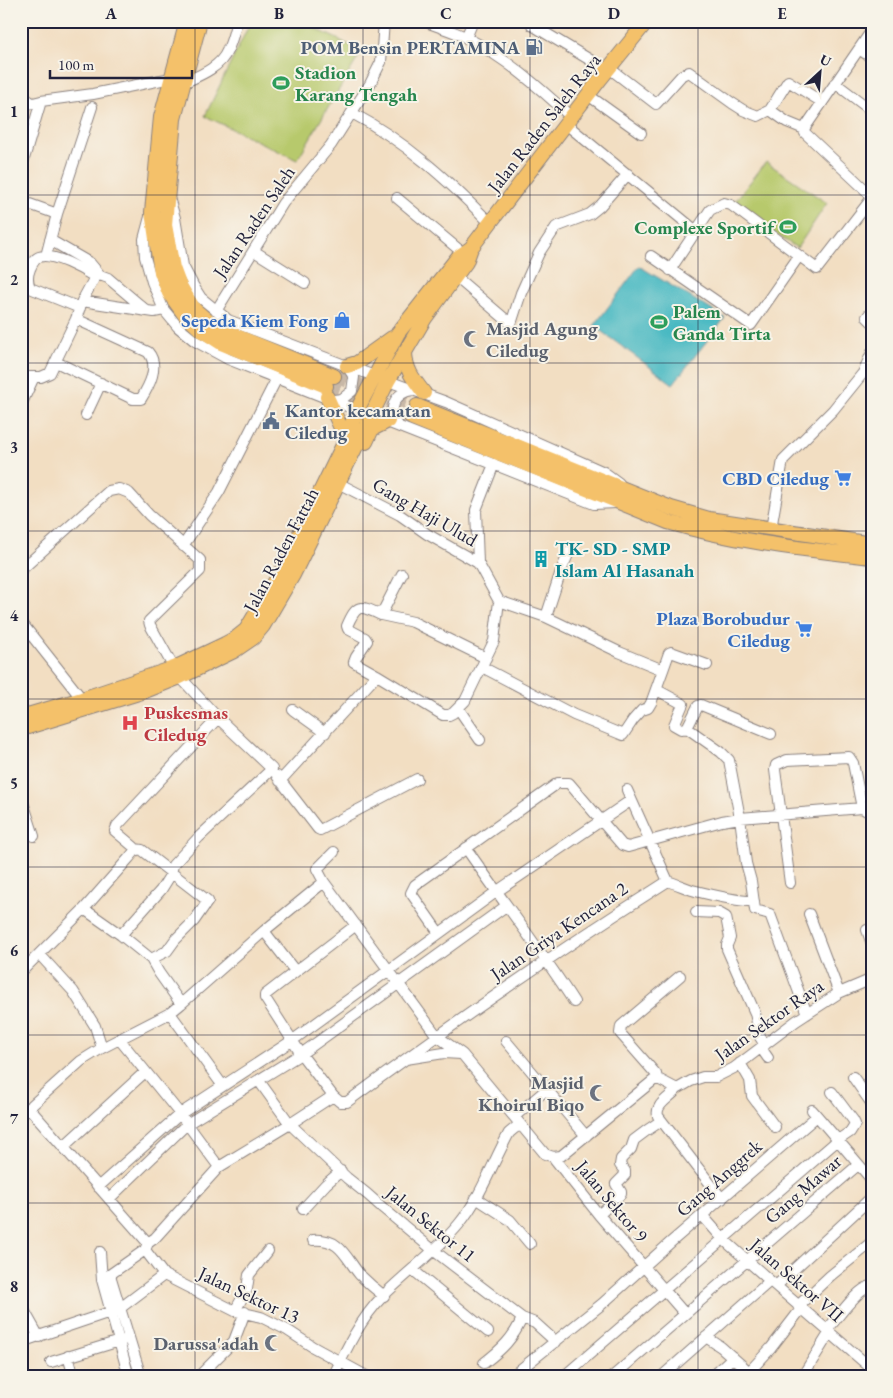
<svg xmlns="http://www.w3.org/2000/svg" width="893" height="1398" viewBox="0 0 893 1398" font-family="'EB Garamond',serif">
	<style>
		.green { fill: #b7c96c; stroke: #6c7654 }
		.water { fill: #4ab9c2; stroke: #366e7e }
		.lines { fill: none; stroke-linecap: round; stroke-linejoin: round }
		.major-tunnel { stroke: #c8b8a7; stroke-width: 14; stroke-dasharray: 14 7; stroke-linecap: butt }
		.minor-casing { stroke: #8a807e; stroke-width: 12 }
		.major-casing { stroke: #8a807e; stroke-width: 16 }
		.minor { stroke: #fff; stroke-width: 10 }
		.major { stroke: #f4c16b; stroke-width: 14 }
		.grid { fill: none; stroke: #22223b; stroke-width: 1; stroke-opacity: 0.55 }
		.labels { text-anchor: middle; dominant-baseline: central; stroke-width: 4; stroke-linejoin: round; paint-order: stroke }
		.service-label { font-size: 19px; font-weight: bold; fill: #4e5e75; stroke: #f7f3e8; text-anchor: end }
		.leisure-label { font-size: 19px; font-weight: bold; fill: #27864d; stroke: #f7f3e8; text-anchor: start }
		.street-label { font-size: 19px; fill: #22223b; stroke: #f7f3e8 }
		.shop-label { font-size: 19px; font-weight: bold; fill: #366cbe; stroke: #f7f3e8; text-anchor: end }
		.worship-label { font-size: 19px; font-weight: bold; fill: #5b616d; stroke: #f7f3e8; text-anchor: end }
		.culture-label { font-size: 19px; font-weight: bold; fill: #0d838f; stroke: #f7f3e8; text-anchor: start }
		.health-label { font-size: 19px; font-weight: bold; fill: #be3a42; stroke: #f7f3e8; text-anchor: start }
		.neatline { fill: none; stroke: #22223b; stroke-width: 2 }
		.grid-label { font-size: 16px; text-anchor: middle; font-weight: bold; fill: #22223b }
	</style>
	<rect width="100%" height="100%" fill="#f7f3e8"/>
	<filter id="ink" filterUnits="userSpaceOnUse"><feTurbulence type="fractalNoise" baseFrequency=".02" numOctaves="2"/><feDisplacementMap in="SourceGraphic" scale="10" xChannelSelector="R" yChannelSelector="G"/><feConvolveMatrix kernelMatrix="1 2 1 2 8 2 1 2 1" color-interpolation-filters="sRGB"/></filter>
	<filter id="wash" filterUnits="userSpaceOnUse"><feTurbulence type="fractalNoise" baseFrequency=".0096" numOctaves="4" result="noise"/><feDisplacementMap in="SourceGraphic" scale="20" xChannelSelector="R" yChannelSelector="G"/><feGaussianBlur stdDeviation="1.12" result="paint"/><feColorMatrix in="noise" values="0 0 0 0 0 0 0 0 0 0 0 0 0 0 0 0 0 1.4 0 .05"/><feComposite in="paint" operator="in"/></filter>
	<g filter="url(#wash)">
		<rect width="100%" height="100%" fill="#f2dec2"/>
		<path class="green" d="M251,21H300L362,51L297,160L205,116Z
			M766,162L827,203L797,248L732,205Z"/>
		<path class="water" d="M639,266L725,318L673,384L594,326Z"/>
	</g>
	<g filter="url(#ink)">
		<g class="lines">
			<path class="major-tunnel" d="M334,376L417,406
				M326,386L412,418"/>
			<g class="minor-casing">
				<path id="minor" d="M424,21C438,27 454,31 467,38C506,58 539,87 571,117
					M532,25L607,70
					M466,38L473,21
					M859,49L872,58
					M609,68L656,104L682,75L689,72L732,103L743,110L758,116L770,110L787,122L804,129L805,133L872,196
					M183,83C198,76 220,68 227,51C232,42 234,31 237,21
					M835,83L872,111
					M21,95L32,103
					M588,95L641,133
					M21,106L41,101L93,94L171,78
					M770,110L788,81L822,102
					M352,113C405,141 448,180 490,223
					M566,124L695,230
					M804,129L872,30
					M21,169L41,101
					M169,198L175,218L183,266L194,287L201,298L228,320L347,366L446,402L604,472L619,483
					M397,198L463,253
					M21,201L57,214
					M151,213L144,239L145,257L152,282L164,310L178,327L195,341L228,359L594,504L616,503
					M50,240L90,263L100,275
					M254,251L305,283
					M46,256L57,214L92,107
					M651,256L751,325L799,256
					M670,270L710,210L724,203L731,205L817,269L872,198
					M456,277L511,324L521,293L539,253L556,227L590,214L600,206L628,174
					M82,301L154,312L164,310
					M80,308L30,288C27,281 27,276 30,269C32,264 34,259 39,257C52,252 84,270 95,277
					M216,311L283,203L331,145L370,84L381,62L384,21
					M872,311L867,317L872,322
					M56,362L133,399H141C149,386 160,366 148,352L76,319
					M21,377H41L50,373L76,319L82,301L95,277L100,275L108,278L147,311
					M334,400L342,399L352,391L354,377L347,366
					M21,405L34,377
					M86,415L101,383
					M398,425C387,411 394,392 413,390
					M771,529L783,460L833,410L863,373L872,352
					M183,546L219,492L277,378
					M478,563L476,510L494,464
					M21,570L109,491L119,489L129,493L149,515L200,560V571L149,621L150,625L174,668
					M402,574L381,615L413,622L486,658
					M499,601L546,617L619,652L663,670L669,653L671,652L707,665
					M546,617L561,571L569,552
					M21,622L82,699
					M482,667L574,715L623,735L633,720L642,710L648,708L651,703L663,670
					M377,675L354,662L356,657L367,641L365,638L348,629L347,626C357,603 360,605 381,615
					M657,690L683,704L674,725L681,729L687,728
					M458,708L480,740
					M293,710L325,733
					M771,734L701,705L698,706L687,728L721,752L729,760L740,818L746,863L751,881L755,910L770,914L807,1014
					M277,776L318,829L320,830L417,779
					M280,781L377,675L443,715H449L453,713L465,701L494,641L499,601L478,563L427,534L400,515L338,483
					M21,796L34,836
					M466,848C501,899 540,949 574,1002
					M135,849L142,850L208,901L194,921L175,940L167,951L151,959
					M334,852L317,869L324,882L437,1036L462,1054L545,1154L553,1157L561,1156L654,1080H660L677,1089L691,1081L703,1077H716L734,1068L796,1021L839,993L872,979
					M666,881C675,883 683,887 692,890C708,894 739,902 754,901
					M790,883L775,770L776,765L787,760L849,757L853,763L862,808
					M84,909L121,935L151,959L159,973L181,1004
					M696,912L719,913L726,917L730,938L727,945V949L755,1013L760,1037L765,1045
					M809,914L839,993
					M356,925L265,995V998L301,1054L333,1096L340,1102H347C451,1025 556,952 665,883L667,879L627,790
					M867,930L872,944
					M264,931L295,971
					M439,933L411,893L415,885L558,783H569L622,845L628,847L722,821L740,818L862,808L872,814
					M121,935L161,890L171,874L173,865L199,837L272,769L218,718
					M40,955L73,991L95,1026L102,1048
					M21,972L84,909L129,858L134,852V847L115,831L117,826L218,718L180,677
					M170,1013L223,1086
					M120,1040L180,1114L219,1167
					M506,1041L586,1136
					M761,1048L768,1058
					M406,1059L444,1053L461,1054
					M740,1063L750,1080L752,1096L775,1127
					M853,1077L872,1104
					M657,1079L656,1074L620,1033L621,1026L680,976
					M259,1081L290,1124L347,1178L367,1194L384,1209L433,1250L522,1318L535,1323L556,1342
					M677,1089C670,1098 655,1104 658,1116L722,1199
					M29,1108L148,1243
					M812,1110L872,1180
					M21,1115L81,1061L102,1048L170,1013L181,1004L264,931L324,882
					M515,1116L547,1089
					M63,1147L145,1072
					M553,1157L599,1215L685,1314
					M98,1187L180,1114L293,1040L496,892L630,801
					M476,1198L510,1220L530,1244
					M109,1199L187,1124L301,1054L506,906
					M303,1209L326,1184L341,1171
					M599,1215L621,1194V1192L616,1184L625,1175V1171L620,1165L621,1159L631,1149L634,1140L646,1131L661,1121
					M702,1215L723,1239L776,1286L872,1369
					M313,1240C341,1238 345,1257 360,1275C367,1282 375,1289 384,1296
					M145,1250L164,1275
					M100,1252L102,1280L129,1377
					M413,1270L488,1332
					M110,1275L141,1377
					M102,1280L145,1250L148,1243L155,1238L219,1167L290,1124L333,1096
					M776,1286L872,1197
					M21,1305L39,1337
					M798,1306L830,1276L872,1242
					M235,1311L247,1289L249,1275L268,1251
					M827,1330C837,1319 858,1287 872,1286
					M706,1337L721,1347L755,1377
					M21,1342L119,1309L164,1275L235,1311L261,1317L287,1330L313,1347L368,1377
					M68,1356L74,1377
					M51,1362L123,1340
					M484,1363C501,1350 514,1338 522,1318
					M749,1372L771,1348L801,1309
					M198,1377L234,1341L245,1312
					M333,1377C346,1349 361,1318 383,1296C408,1271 437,1251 459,1224C481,1197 492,1164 509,1133L515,1128L521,1125
					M511,1377L602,1304L671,1242L817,1116
					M563,1377L838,1140L850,1132L855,1124L853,1120L832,1092
					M612,1377L858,1165
					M661,1377L770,1281
					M711,1377L733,1357
					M802,1377L830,1332"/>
			</g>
			<g class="major-casing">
				<path id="major" d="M187,21L161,117L152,212L161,272L169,293L184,314L201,330L221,343L326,386
					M200,21L174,119L165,225L173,268L179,284L194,309L207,320L231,334L334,376
					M405,351C405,369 413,379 424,393
					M347,366L357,363L392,338
					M327,397L346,439
					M417,406L671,508L709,519L872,544
					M412,418L668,522C735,542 803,549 872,557
					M366,442L372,429L388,421
					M21,717L82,699L174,668L225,644L236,638L246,630L282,570L346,439L357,410L398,333L458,257L471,248
					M21,729L145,691L180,677L234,651L253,638L263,626L293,575L388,381L425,318L466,262L471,248L490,223L601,78L647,21"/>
			</g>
			<use href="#minor" class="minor"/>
			<use href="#major" class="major"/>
		</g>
	</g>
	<path class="grid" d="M195,21V1377M363,21V1377M530,21V1377M698,21V1377M21,195H872M21,363H872M21,531H872M21,699H872M21,867H872M21,1035H872M21,1203H872"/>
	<defs>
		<g id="fuel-bare" transform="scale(1.35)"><path d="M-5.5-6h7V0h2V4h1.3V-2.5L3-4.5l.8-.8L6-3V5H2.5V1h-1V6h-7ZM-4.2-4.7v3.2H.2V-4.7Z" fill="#5c6f8a" stroke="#f7f3e8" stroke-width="2.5" paint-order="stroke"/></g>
		<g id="stadium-bare" transform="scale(1.35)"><path d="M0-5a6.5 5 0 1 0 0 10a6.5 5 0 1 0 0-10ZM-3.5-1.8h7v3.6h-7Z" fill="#2e9e5b" stroke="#f7f3e8" stroke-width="2.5" paint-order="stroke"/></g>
		<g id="shop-bare" transform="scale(1.35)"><path d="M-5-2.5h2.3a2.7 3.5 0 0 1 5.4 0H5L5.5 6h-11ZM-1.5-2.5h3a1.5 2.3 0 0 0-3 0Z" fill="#3f7fe0" stroke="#f7f3e8" stroke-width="2.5" paint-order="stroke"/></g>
		<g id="mosque-bare" transform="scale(1.35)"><path d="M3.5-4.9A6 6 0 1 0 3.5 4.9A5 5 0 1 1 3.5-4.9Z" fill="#6b7280" stroke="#f7f3e8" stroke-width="2.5" paint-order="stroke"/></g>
		<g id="civic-bare" transform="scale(1.35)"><path d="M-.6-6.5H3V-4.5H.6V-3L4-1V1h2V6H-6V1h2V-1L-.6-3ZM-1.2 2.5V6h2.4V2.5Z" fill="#5c6f8a" stroke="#f7f3e8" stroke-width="2.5" paint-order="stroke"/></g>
		<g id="supermarket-bare" transform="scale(1.35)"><path d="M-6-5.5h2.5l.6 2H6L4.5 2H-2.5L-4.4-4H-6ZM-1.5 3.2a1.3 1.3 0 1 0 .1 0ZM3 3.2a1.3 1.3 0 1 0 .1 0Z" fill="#3f7fe0" stroke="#f7f3e8" stroke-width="2.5" paint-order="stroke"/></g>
		<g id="building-bare" transform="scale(1.35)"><path d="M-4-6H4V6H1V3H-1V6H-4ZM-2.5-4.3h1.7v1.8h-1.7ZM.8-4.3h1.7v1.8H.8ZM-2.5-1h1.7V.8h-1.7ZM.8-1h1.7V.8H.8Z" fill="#0f9aa8" stroke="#f7f3e8" stroke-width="2.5" paint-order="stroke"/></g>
		<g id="hospital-bare" transform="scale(1.35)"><path d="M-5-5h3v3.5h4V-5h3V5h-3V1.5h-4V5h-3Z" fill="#e0444e" stroke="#f7f3e8" stroke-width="2.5" paint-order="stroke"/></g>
	</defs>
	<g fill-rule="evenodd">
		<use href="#fuel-bare" x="534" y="47"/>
		<use href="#stadium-bare" x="281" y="83"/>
		<use href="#stadium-bare" x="788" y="227"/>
		<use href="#shop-bare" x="342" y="320"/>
		<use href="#stadium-bare" x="659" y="322"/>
		<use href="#mosque-bare" x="472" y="339"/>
		<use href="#civic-bare" x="271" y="421"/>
		<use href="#supermarket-bare" x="843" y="478"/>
		<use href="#building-bare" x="541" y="559"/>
		<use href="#supermarket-bare" x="804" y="629"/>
		<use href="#hospital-bare" x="130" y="723"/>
		<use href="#mosque-bare" x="598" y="1093"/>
		<use href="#mosque-bare" x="273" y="1343"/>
	</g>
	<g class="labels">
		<g class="service-label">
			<text x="520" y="47">POM Bensin PERTAMINA</text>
			<text x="285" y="410" text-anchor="start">Kantor kecamatan<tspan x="285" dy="22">Ciledug</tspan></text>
		</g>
		<g class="leisure-label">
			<text x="295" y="72">Stadion<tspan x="295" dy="22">Karang Tengah</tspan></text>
			<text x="774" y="227" text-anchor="end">Complexe Sportif</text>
			<text x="673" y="311">Palem<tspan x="673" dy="22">Ganda Tirta</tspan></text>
		</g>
		<g class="street-label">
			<text transform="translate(544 123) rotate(-52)">Jalan Raden Saleh Raya</text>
			<text transform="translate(254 222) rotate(-56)">Jalan Raden Saleh</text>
			<text transform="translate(425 512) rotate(30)">Gang Haji Ulud</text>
			<text transform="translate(281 550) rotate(-62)">Jalan Raden Fattah</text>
			<text transform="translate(559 931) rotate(-34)">Jalan Griya Kencana 2</text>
			<text transform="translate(769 1020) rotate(-35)">Jalan Sektor Raya</text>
			<text transform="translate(719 1178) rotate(-41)">Gang Anggrek</text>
			<text transform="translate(803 1189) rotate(-41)">Gang Mawar</text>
			<text transform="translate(612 1201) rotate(50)">Jalan Sektor 9</text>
			<text transform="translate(431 1224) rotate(39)">Jalan Sektor 11</text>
			<text transform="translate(797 1280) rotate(41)">Jalan Sektor VII</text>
			<text transform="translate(249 1295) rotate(25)">Jalan Sektor 13</text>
		</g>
		<g class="shop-label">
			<text x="328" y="320">Sepeda Kiem Fong</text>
			<text x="829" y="478">CBD Ciledug</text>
			<text x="790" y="618">Plaza Borobudur<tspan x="790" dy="22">Ciledug</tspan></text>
		</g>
		<g class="worship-label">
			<text x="486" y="328" text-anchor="start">Masjid Agung<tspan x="486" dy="22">Ciledug</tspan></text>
			<text x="584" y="1082">Masjid<tspan x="584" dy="22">Khoirul Biqo</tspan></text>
			<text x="259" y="1343">Darussa'adah</text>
		</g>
		<g class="culture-label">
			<text x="555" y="548">TK- SD - SMP<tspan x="555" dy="22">Islam Al Hasanah</tspan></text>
		</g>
		<g class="health-label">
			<text x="144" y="712">Puskesmas<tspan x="144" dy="22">Ciledug</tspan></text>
		</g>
	</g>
	<rect width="893" height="1398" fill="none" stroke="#f7f3e8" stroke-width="55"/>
	<g transform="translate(820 72) rotate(26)" stroke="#f7f3e8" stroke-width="4" paint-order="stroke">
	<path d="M0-4L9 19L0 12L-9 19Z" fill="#22223b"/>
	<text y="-8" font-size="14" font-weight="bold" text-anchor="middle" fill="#22223b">U</text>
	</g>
	<path d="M50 70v8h142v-8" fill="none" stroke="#22223b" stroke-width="2.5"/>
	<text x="58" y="70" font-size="15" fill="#22223b" stroke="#f7f3e8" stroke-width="4" paint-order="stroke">100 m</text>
	<rect x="28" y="28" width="838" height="1342" class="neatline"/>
	<g class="grid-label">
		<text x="111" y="19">A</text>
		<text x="279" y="19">B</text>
		<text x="446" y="19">C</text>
		<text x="614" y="19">D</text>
		<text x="782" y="19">E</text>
		<text x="14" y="117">1</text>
		<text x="14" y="285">2</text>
		<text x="14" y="453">3</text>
		<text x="14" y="621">4</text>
		<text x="14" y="789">5</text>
		<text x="14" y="956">6</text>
		<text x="14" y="1124">7</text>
		<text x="14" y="1292">8</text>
	</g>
</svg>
